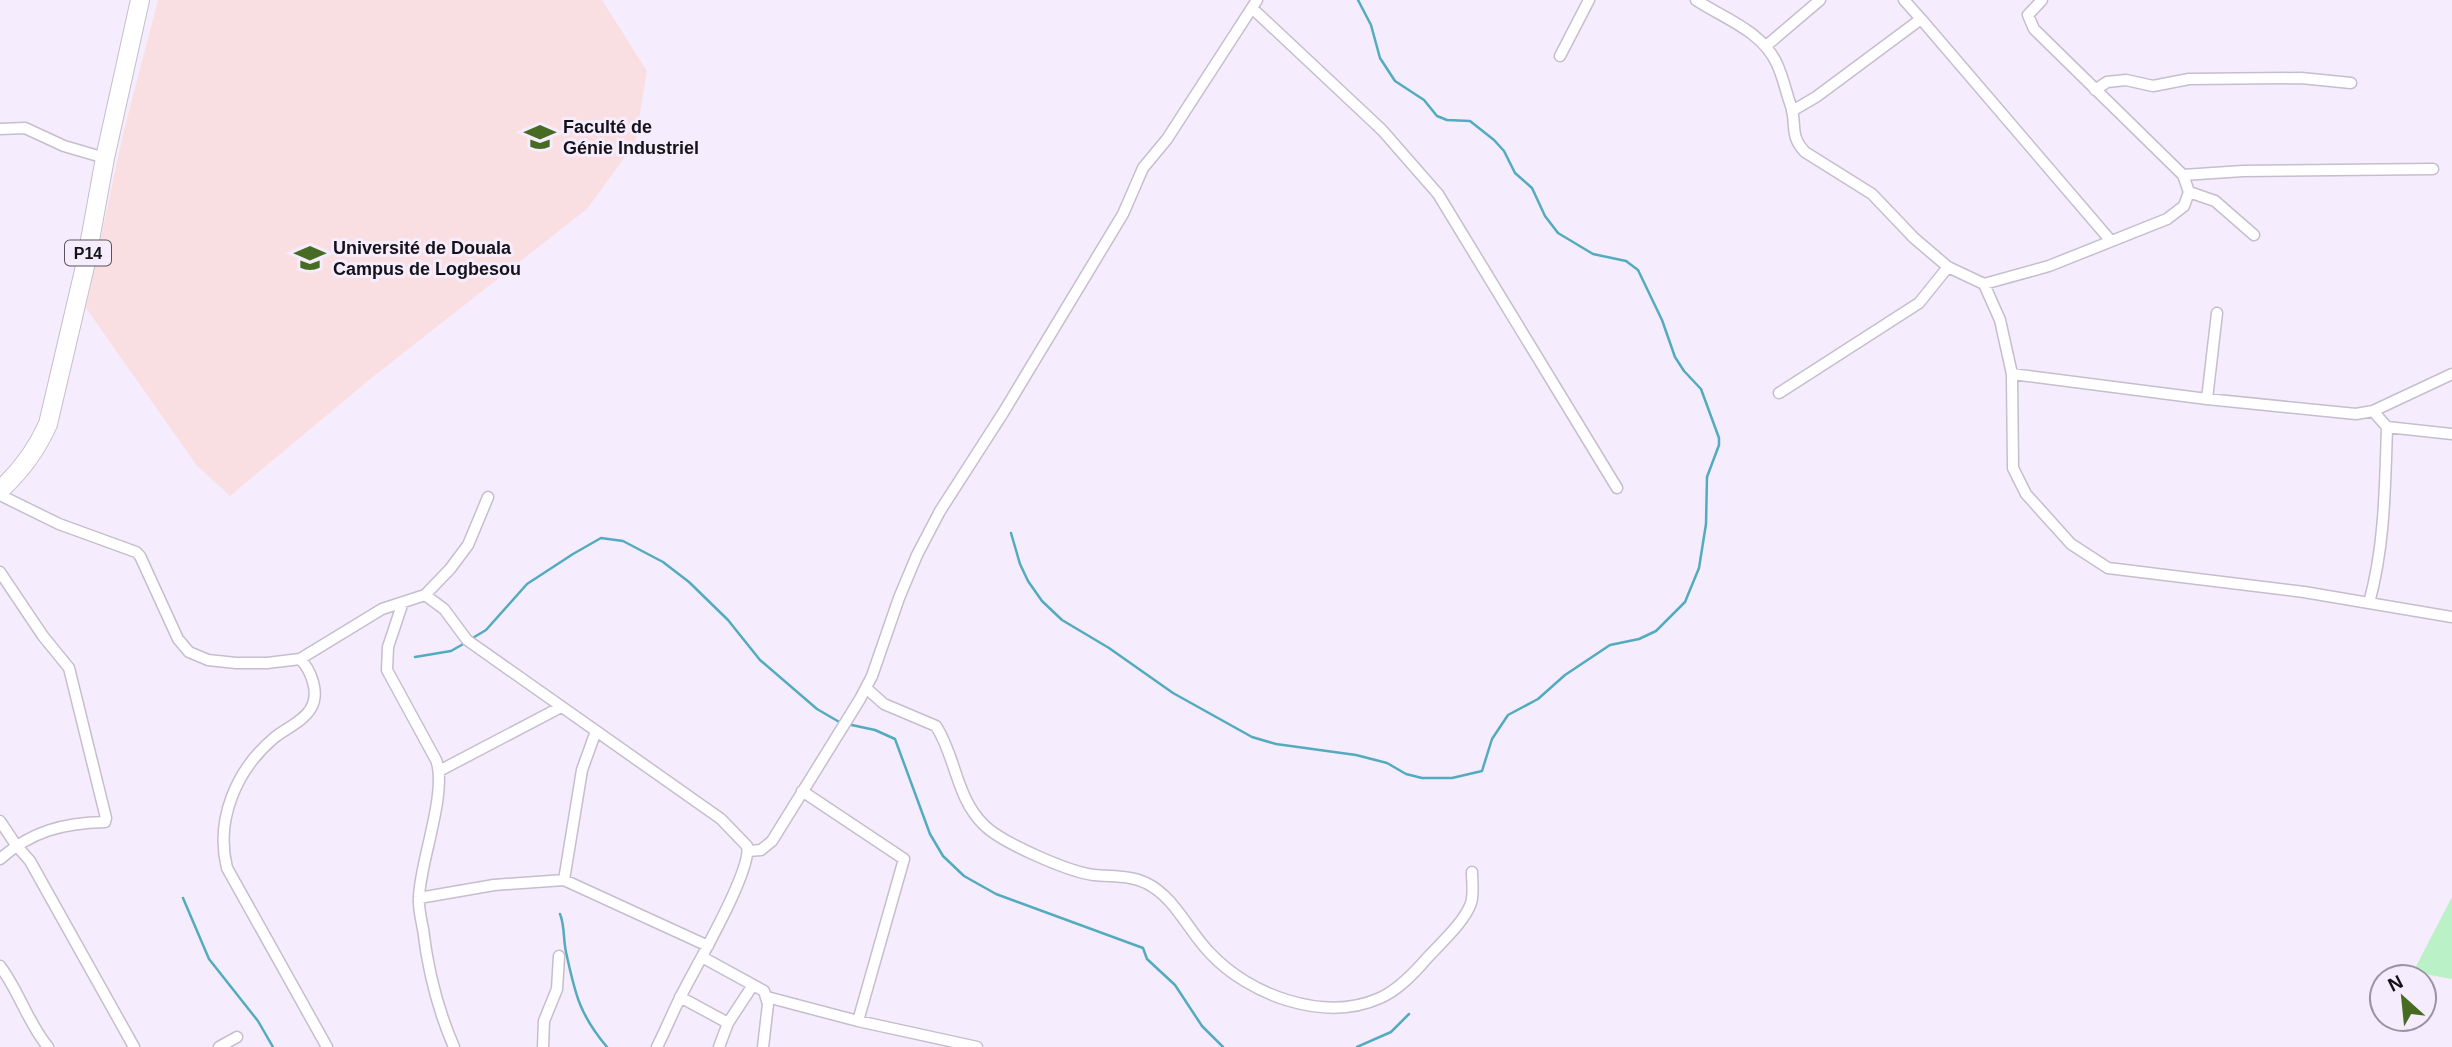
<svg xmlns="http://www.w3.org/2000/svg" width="2452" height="1047" viewBox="0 0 2452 1047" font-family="Arial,sans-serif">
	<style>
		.education { fill: #fadfe2 }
		.green { fill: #bbf1c6 }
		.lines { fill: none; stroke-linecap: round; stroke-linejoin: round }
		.stream { stroke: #52abbf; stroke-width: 2.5 }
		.street-casing { stroke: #c6bdcd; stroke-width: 13 }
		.primary-casing { stroke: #c6bdcd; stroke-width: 20 }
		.street { stroke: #fff; stroke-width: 10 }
		.primary { stroke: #fff; stroke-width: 18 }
		.labels { text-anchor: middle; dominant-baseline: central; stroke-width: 6; stroke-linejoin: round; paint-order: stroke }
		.shield { fill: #f5edfd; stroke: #58545d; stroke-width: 2 }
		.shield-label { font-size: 16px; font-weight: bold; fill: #151218 }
		.poi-label { font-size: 18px; font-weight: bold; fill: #151218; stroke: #f5edfd; text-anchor: start }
	</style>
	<rect width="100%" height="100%" fill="#f5edfd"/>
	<path class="education" d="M158,0H602L647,71L635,143L587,209L374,376L230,496L197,466L86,308L123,134Z"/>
	<path class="green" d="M2452,897V979L2413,972Z"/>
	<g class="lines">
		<path class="stream" d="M1011,533L1020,564L1028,581L1042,601L1062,620L1109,648L1173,693L1252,737L1276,744L1356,755L1387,763L1406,774L1422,778H1452L1482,771L1492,739L1508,715L1538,699L1565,675L1610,645L1639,639L1656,631L1685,602L1699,568L1706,524L1707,477L1719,445V438L1701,389L1684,371L1675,357L1662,320L1638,270L1626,261L1593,254L1558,233L1545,216L1532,188L1515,173L1504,151L1494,140L1470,121L1447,120L1437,116L1424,100L1395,81L1380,58L1371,25L1358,0
			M471,639L486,630L527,584L573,554L601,538L623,541L663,562L689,582L728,620L760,660L817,709L841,723
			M415,657L451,651L465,643
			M847,724L875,730L895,739L930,834L943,856L964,876L996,894L1143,948L1147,959L1175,985L1202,1026L1223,1047
			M183,898L209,959L258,1021L273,1047
			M560,914C565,926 563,939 566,952C575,993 579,1014 607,1047
			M1357,1047L1391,1032L1409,1014"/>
		<g class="street-casing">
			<path id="street" d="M1696,0C1725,19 1762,31 1777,64C1783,77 1786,92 1791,106C1797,125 1789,135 1805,152L1872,194L1914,238L1948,267L1984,284L2049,266L2167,219L2184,206L2189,192L2183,175L2034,29L2028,15L2042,0
				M1904,0L1921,19
				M1253,9L1382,130L1438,194L1617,488
				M1766,46L1820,0
				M1560,56L1589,0
				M2095,90L2107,82L2126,80L2153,86L2189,79L2301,78L2351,83
				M1792,111L1816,97L1921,19L2111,241
				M0,129L25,128L64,146L105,158
				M2183,175L2243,171L2433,169
				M2189,192L2215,201L2254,235
				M1984,284L2000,320L2012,374L2207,399L2356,414L2373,411L2452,374
				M2012,374L2013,468L2026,494L2071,544L2108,568L2304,592L2452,617
				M1779,393L1919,303L1948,267
				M2207,399L2217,313
				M2373,411L2387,427L2452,434
				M0,495L59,524L136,552L140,556L178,639L189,652L208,660L236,663H267L300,659L382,609L425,595L450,569L468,545L488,497
				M0,572L43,636L69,668L106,818L105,822C63,823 32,831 0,859
				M425,595L444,609L467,640L721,819L747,846C753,870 693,971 680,998C672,1014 665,1031 657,1047
				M403,602L388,647L387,670L436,760C448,791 420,862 419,897C418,907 421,919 423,929C428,971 437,1008 454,1047
				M2369,603C2385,545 2385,486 2387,427
				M300,659C311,670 320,693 311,708C304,721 285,729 274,738C236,770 215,820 227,868L327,1047
				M866,688L884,704L936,726C956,757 956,798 984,825C1002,843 1069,872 1094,875C1111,877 1130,875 1146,883C1174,896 1189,932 1210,953C1249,995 1324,1023 1380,998C1396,991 1409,978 1421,965C1435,948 1464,924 1471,903C1474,894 1472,882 1472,872
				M439,771L561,707
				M802,791L904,859L858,1021L977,1047
				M0,821L16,845L30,861L134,1047
				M748,851L761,850L772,841L860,699L872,676L899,598L917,555L940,511L1003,413L1123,214L1143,168L1167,139L1257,0
				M564,880L582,770L596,731
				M419,898L494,885L564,880L708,946
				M702,957L764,991L768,1004L763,1047
				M0,966C19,991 28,1023 48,1047
				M680,997L728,1023
				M767,997L858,1021
				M219,1047L237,1037
				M543,1047L544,1021L557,989L559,956
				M719,1047L728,1023L753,985"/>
		</g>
		<g class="primary-casing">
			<path id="primary" d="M0,490C21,471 36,451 48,424L86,262L105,158L140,0"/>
		</g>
		<use href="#street" class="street"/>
		<use href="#primary" class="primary"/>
	</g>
	<defs>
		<g id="university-bare" transform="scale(2.415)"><path d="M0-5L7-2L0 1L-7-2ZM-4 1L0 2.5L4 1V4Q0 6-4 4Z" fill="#486b23" stroke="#f5edfd" stroke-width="2.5" paint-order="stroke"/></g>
	</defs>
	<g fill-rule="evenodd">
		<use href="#university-bare" x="540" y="137"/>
		<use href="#university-bare" x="310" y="258"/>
	</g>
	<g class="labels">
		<rect class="shield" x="65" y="240.5" width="46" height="25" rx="5"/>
		<g class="shield-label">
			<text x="88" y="253">P14</text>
		</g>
		<g class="poi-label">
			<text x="563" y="127">Faculté de<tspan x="563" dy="21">Génie Industriel</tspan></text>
			<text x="333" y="248">Université de Douala<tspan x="333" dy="21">Campus de Logbesou</tspan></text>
		</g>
	</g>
	<g transform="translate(2403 998) rotate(333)"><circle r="33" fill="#f5edfd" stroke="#9b95a1" stroke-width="2"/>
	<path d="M0-5L12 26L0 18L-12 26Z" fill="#486b23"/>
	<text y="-10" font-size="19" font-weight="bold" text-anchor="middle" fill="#151218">N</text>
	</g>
</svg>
